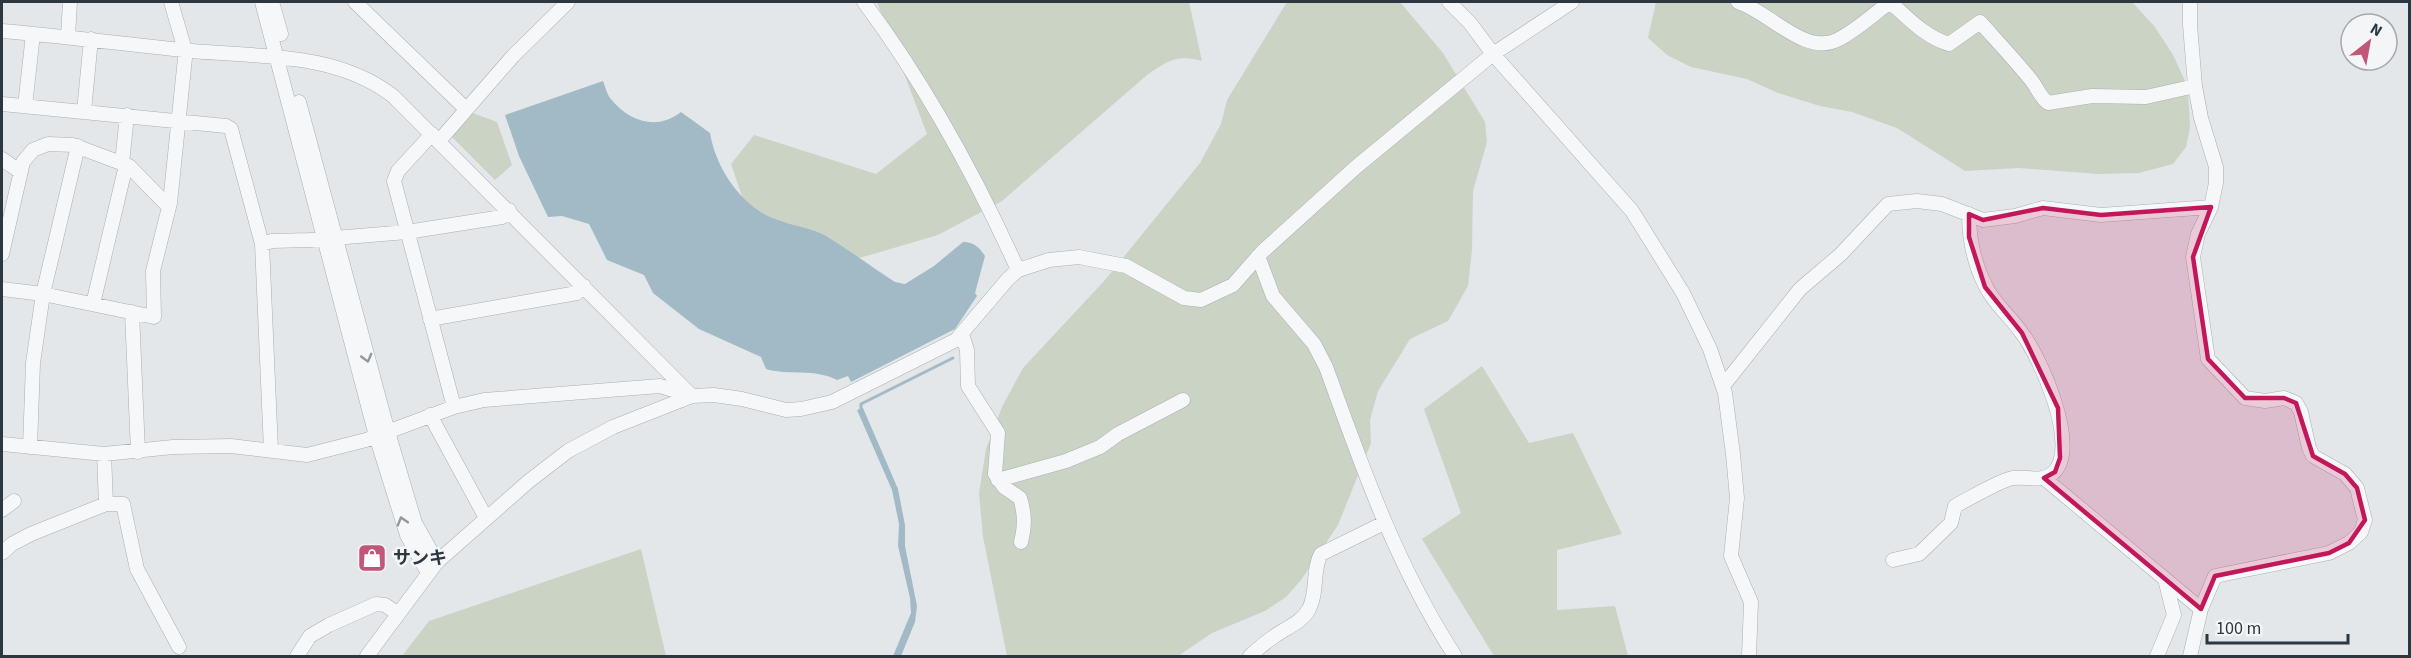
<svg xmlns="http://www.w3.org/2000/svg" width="2411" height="658" viewBox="0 0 2411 658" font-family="'Source Sans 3','Noto Sans JP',sans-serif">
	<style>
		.green { fill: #cbd3c5 }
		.water { fill: #a2b9c6 }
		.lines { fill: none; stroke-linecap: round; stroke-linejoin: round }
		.stream { stroke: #a2b9c6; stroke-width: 3 }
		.minor-casing { stroke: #a9afb4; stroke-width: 15 }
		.minor { stroke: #f6f7f8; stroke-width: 14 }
		.oneway { stroke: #92979c }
		.marked { fill: #c2185b; fill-opacity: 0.2; stroke: #c2185b; stroke-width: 4.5; stroke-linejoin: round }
		.labels { text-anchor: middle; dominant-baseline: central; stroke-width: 5; stroke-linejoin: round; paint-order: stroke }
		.poi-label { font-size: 18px; font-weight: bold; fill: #2d3740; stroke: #f3f5f7; text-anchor: start }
	</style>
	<rect width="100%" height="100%" fill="#e3e7ea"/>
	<path class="green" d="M877,2H1189L1202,61C1176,54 1168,61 1147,75L1002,201L938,235L863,257L845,259L744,202L731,164L754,135L876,174L927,134Z
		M1287,2H1400L1443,53L1485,122L1487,142L1473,191L1472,250L1468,286L1448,321L1410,339L1378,391L1370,420L1371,443L1338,525L1301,580L1286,597L1265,611L1212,633L1178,656H1007L983,537L979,493L986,449L1002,407L1023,368L1105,280L1200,163L1221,124L1227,100Z
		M1656,2H2132L2155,27L2173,55L2187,85L2189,108L2190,128L2186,147L2173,164L2139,173L2099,174L2019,168L1965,171L1897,128L1852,112L1820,106L1778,93L1747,79L1691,67L1667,55L1648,38Z
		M470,112L497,122L512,165L495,180L452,137Z
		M1482,366L1529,443L1573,433L1622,534L1557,550V610L1615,606L1628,656H1494L1422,539L1461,513L1424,409Z
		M641,549L666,656H402L429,621Z"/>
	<path class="water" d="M603,81C605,86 607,94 610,98C629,122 657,131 681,112L710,133C716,169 742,208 778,220C793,226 812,228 826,236C849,250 872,267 895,282L905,284L934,266L963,242C974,242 979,247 985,256L975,293L977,296L955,329L851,382L848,376L837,380C814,368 790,376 766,369L761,357L699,329L653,293L644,275L607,260L589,224L562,216L548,217L519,156L505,115Z
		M863,408L898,489L905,525V546L917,606L915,622L901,656H893L911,613L910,598L898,546L899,524L892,490L857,410Z"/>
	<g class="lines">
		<path class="stream" d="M861,412V404L953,358"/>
		<g class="minor-casing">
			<path id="minor" d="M262,2L376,436L407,535L428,573
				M272,2L281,34
				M355,2L466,109
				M864,2C925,84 976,177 1018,270
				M1449,2L1470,23L1493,54L1632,211L1683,293L1710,349L1725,393L1733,454L1737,498L1731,556L1751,602L1749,656
				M1738,2C1768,11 1805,56 1837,40C1854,32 1874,14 1890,2C1908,18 1925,37 1949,44L1980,22C1997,41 2015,60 2031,80C2037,87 2040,97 2048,103L2092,96L2146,97L2195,86
				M2,31C62,36 122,44 183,50C254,58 333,50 393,96L692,396
				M68,37L70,2
				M299,102L388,432L415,523L437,562
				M2,104L226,126L231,129L262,244L271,450
				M25,106L33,34
				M84,111L91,39
				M432,134L398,171L394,181L454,407
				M439,141L513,56L568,2
				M2,159L19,171
				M122,163L127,115
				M262,244L272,241L310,240L407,232L502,217L509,210
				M2,254L23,162L33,150L48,144L73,145L129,166L169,207
				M1258,256L1273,296L1314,344L1326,367C1362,467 1397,567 1455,656
				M2,289L43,294L154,317L153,271L170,203L185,58V50L171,2
				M93,304L126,165
				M132,312L138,452
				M430,319L577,293L584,286
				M962,334L967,350L968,386L998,433L995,474L1004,487L1020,498C1025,514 1025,526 1021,542
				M1723,386L1800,289L1840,255L1888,204L1917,201L1942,204L1983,220L2015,216L2043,208L2101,215L2211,207
				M430,415L486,518
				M2,444L104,454L173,447L231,446L307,455L366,440L454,407L484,400L660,386L690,395
				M30,447L33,363L43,294L78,146
				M104,454L106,504
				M2044,478L2201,609
				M998,480L1066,461L1100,447L1118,434L1183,400
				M2,510L14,501
				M2,553L12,544L31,534L106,504H123L137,569L179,647
				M1893,560L1919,554L1951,523L1955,506C1969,499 2000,480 2013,478C2027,476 2041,483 2053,473C2081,448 2040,356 2021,332C2010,316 1993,303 1985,285C1974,263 1969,238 1969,214
				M297,656L310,636L329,625L376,604L385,605L398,614
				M367,656L437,562L529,481L568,451L613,427L692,396L714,395L742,399L786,410L801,409L832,402L956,340L1008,279L1018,270L1049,260L1079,257L1126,266L1184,298L1201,300L1233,285L1262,252L1356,167L1493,54L1572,2
				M1250,656C1257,650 1264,643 1272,638C1283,629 1302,623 1309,609C1318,592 1312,570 1321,554L1384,523
				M2157,656L2174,615L2165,579
				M2190,656L2201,609L2215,576L2329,553L2349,543L2361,532L2365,520L2357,488L2345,474L2313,456L2309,448L2301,412L2296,403L2284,398L2265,401L2245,398L2208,359L2193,257L2198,234L2211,207L2216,183V167L2201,118L2195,86L2190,25V2"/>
		</g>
		<use href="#minor" class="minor"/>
	</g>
	<defs><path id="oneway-chevron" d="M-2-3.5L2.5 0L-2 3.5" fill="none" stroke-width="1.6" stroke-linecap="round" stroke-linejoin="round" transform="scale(1.5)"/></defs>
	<g class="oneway">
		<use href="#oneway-chevron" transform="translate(367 358) rotate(75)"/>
		<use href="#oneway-chevron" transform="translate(402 521) rotate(-107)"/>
	</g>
	<path class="marked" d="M2211,207L2193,257L2208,359L2245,398H2284L2296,403L2313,456L2345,474L2357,488L2365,520L2349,543L2329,553L2215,576L2201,609L2044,478L2055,472L2060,458L2058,408L2022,333L1985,287L1969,237V214L1983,220L2043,208L2101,215Z"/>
	<defs>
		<g id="shop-square" transform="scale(1.5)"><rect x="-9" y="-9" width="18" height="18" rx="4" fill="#c05779" stroke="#f3f5f7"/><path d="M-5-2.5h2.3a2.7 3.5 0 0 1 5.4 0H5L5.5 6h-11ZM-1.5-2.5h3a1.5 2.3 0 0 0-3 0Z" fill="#fff"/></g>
	</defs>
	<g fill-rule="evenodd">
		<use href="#shop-square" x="372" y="558"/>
	</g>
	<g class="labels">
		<g class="poi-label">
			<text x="393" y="558">サンキ</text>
		</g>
	</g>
	<rect width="2411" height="658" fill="none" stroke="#2d3740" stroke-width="6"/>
	<g transform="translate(2369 42) rotate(31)"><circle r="28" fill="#f3f5f7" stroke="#a4a9ae" stroke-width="1.5"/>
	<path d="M0-4.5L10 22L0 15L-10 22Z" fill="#c05779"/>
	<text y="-9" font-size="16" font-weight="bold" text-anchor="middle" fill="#2d3740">N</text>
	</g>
	<path d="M2207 634v9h141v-9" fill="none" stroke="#2d3740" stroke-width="3"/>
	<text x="2216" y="634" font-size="18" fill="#2d3740" stroke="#f3f5f7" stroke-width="4.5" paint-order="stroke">100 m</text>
</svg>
